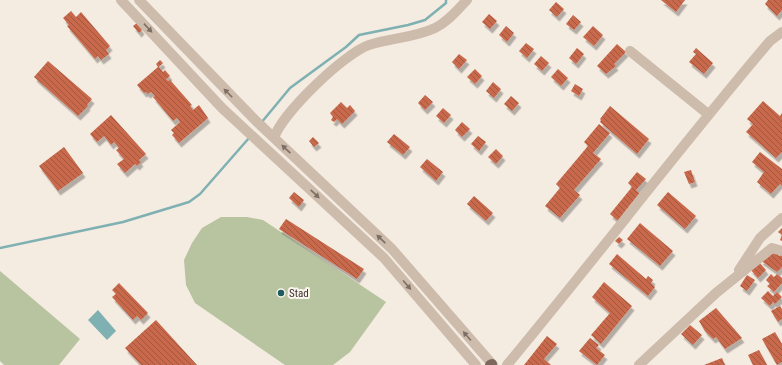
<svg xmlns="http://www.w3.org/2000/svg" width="782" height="365" viewBox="0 0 782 365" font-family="'Roboto Condensed',sans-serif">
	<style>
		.green { fill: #b8c4a0 }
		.water { fill: #7fb0b2 }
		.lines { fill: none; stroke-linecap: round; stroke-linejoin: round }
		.stream { stroke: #7fb0b2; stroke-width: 2.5 }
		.building { fill: url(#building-back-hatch); filter: url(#shadow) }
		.minor { stroke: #cdbbac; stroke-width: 10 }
		.major { stroke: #7d675c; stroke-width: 10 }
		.oneway { fill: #7d6f65 }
		.poi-dot { fill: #1f5a5e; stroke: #fbf5ee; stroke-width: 1.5 }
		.labels { text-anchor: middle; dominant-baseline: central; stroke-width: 4; stroke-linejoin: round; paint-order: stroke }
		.poi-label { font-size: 11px; fill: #3b302b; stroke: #fbf5ee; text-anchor: start }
	</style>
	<defs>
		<pattern id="building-back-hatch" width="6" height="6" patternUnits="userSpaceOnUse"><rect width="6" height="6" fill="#c8694b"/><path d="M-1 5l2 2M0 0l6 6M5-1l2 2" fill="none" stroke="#a4573f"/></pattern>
		<filter id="shadow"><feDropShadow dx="2.5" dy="4.5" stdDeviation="0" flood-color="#0004"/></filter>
	</defs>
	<rect width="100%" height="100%" fill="#f4ebe1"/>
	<path class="green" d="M221,217H247L263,220L386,302L350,352L333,365H285L195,303L186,285L184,260L192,243L202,228Z
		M0,271L80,339L59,365H4L0,361Z"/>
	<path class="water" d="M98,310L116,331L107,340L88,320Z"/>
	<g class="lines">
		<path class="stream" d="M261,123L290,88L346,47L359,35L408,25L425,20L446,3V0
			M0,248L123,222L189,202L200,194L249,138"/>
	</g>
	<path class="building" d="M661,0H685L676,12Z
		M768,0H782V10L777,16L765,4Z
		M556,2L564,9L557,17L549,10Z
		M71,11L76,17L81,12L110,46L106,50L109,54L101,60L98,56L95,59L67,26L69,25L63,18Z
		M489,14L497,21L490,29L482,22Z
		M573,15L581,22L574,30L566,24Z
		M137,23L142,30L139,33L133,26Z
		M506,26L514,33L507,42L499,35Z
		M593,26L603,35L594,46L583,37Z
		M526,43L534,49L527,58L519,51Z
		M617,44L626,52L614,64L616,66L606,74L597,66Z
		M577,48L584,54L576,64L569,58Z
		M696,48L713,63L704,74L689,62L696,54L693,52Z
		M459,54L467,60L459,69L452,62Z
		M541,56L549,63L542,71L534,64Z
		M160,60L163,63L159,67L163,72L165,70L170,76L166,79L168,81L170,80L192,105L190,106L193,110L199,105L208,118L179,143L172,135L174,133L171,130L180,122L177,118L173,121L153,97L155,96L151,92L148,94L146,92L144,93L137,85L158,67L156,64Z
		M48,61L92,99L87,105L88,106L78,116L34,77Z
		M475,69L482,76L475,84L467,77Z
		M558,69L568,78L561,86L551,77Z
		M493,82L501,89L494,98L486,91Z
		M575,84L583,89L579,96L571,91Z
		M425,95L433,102L425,110L418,103Z
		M511,96L519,103L512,111L504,104Z
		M763,101L780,116L782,113V152L776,158L746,132L753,124L747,119Z
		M341,102L347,108L350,105L355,111L342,124L337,119L334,122L331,120L333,117L330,113Z
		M610,106L649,139L637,154L600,122L601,120L600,119Z
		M443,108L451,115L444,123L436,116Z
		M111,115L146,154L139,160L141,162L137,166L135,164L125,173L117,164L124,159L116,150L119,148L114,142L111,145L104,136L97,142L90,134Z
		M462,122L470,129L462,137L455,130Z
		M599,124L610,133L593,153L601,159L574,190L580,195L560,218L545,206L560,188L556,184L588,146L584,142Z
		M394,134L410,147L403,155L387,142Z
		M478,136L486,142L479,151L471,144Z
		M313,137L319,143L314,147L309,141Z
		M64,147L83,173L58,191L39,166Z
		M496,149L503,156L496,164L488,157Z
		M760,152L782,169V186L780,184L771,194L757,182L764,172L752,162Z
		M427,159L443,172L436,181L420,167Z
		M691,170L695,182L689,184L684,172Z
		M637,172L646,179L636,190L640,194L618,221L610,214L632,187L628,183Z
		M294,192L304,200L299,207L289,198Z
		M668,192L696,216L685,229L657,205Z
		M474,196L493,213L486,221L467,204Z
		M286,219L364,269L357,279L279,229Z
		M640,223L673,251L660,266L627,239Z
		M782,228V241L780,240L782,235L778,232Z
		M619,237L623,240L619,244L615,241Z
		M775,251L779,256L782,253V267L777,272L760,260Z
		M617,254L646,279L648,276L653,280L651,283L655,287L648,296L609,264Z
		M759,262L766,270L758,278L750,269Z
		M771,274L774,277L777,274L782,278V283L774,292L767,286L770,284L766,280Z
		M747,275L755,280L747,291L740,286Z
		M604,282L632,306L601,344L591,335L610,313L592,297Z
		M119,283L148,313L141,320L137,316L133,320L112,297L116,294L112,290Z
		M768,291L773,296L777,292L782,297L775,304L773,302L770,306L761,298Z
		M780,306L782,309V319L778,322L771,311Z
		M716,308L742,338L725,349L716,337L713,339L705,331L699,321Z
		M156,320L197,365H141L125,348Z
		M690,325L702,335L693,345L681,334Z
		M775,332L782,344V362L777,365L762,339Z
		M547,336L557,344L544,359L551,365H524Z
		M590,338L599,345L596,348L605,355L597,365L579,351Z
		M759,350L767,365H753L748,355Z
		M722,358L725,365H704Z"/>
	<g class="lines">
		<path class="minor" d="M121,0L222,108L384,258L476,365
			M139,0L256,121L392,249L493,365
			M630,51L708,114
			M274,138C282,113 345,53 369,45C390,38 414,38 435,28C448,22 457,10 467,0
			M739,270L760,238L782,218
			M507,365C596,258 680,147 770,41L782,32
			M639,365L716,293L772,248L782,251"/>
		<path class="major" d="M490,365L492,364"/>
	</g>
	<defs><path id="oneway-solid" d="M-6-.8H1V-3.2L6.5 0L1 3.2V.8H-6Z"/></defs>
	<g class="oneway">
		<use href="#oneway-solid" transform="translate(148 28) rotate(47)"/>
		<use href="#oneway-solid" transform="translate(228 93) rotate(-135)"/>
		<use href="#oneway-solid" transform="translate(286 149) rotate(-137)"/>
		<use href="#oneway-solid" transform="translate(315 194) rotate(43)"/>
		<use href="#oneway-solid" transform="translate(381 239) rotate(-137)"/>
		<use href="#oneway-solid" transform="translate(407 285) rotate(49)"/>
		<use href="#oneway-solid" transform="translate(467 336) rotate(-131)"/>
	</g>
	<circle class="poi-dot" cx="281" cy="293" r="4"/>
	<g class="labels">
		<g class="poi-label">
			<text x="289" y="293">Stad</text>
		</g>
	</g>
</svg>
